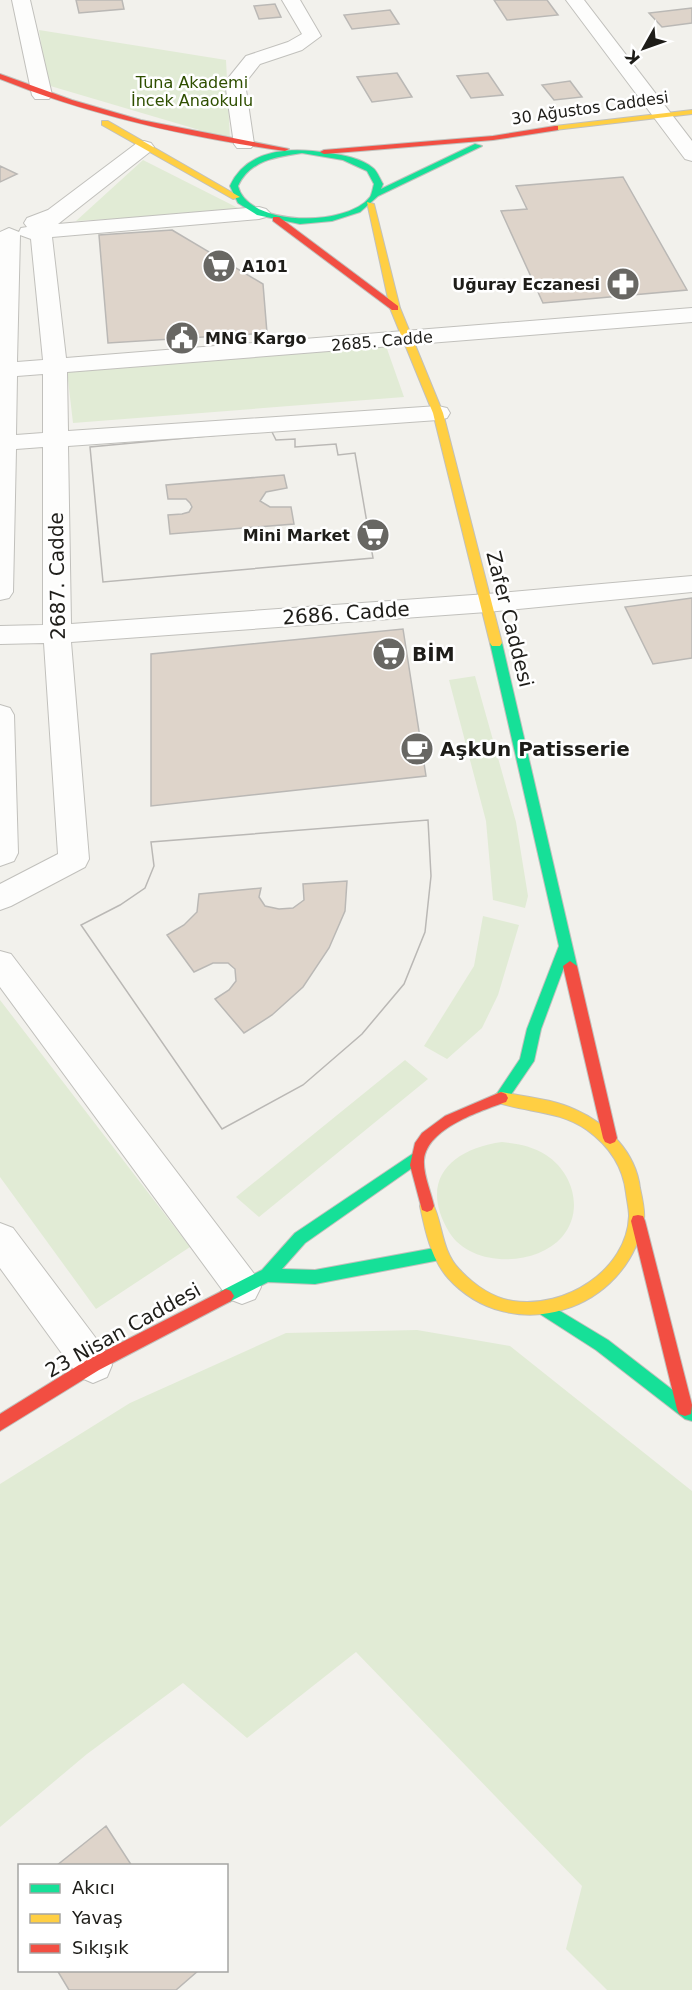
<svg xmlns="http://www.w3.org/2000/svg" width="692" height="1990" viewBox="0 0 692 1990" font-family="'DejaVu Sans',sans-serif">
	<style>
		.green { fill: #e1ebd5 }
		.building { fill: #ded4ca; stroke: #bab8b5; stroke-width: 1.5; fill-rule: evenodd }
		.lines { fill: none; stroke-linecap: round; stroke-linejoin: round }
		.street-casing { stroke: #c1c0bc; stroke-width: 2 }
		.fast-casing { stroke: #c1c0bc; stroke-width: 2 }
		.slow-casing { stroke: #c1c0bc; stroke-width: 2 }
		.jam-casing { stroke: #c1c0bc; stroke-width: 2 }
		.street { fill: #fdfdfc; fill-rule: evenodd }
		.fast { fill: #16e098; fill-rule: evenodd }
		.slow { fill: #ffcf43; fill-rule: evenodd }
		.jam { fill: #f24e42; fill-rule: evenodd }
		.labels { text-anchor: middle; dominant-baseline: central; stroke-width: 5; stroke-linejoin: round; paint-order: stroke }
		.far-park-label { font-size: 16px; fill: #2f4f00; stroke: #fff }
		.far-street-label { font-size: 16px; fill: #1e1d19; stroke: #fff }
		.far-poi-label { font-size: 16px; font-weight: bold; fill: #1e1d19; stroke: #fff; text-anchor: start }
		.street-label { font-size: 20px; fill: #1e1d19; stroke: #fff }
		.poi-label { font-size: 20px; font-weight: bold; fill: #1e1d19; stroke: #fff; text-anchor: start }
	</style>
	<rect width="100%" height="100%" fill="#f2f1ec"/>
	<path class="green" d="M39,30L226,60L230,139L47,85Z
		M143,160L244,211L76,221Z
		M386,346L404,397L73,423L67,371Z
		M475,676L516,822L528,896L525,908L493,900L486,821L449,680Z
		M483,916L519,925L498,995L482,1028L447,1059L424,1046L474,966Z
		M0,1000L190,1247L96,1309L0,1177Z
		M405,1060L428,1079L259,1217L236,1197Z
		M502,1142C518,1144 532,1146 546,1155C574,1173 584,1212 562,1237C536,1267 471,1268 449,1232C418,1180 451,1149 502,1142Z
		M417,1330L510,1346L692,1491V1990H607L566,1949L582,1886L356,1652L247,1738L183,1683L87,1754L0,1827V1484L130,1403L286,1333Z"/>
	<path class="building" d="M76,0H122L124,9L79,13Z
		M494,0H547L558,15L507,20Z
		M275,4L281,17L259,19L254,6Z
		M692,8V23L662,27L649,13Z
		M390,10L399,24L352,29L344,15Z
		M397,73L412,97L372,102L357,77Z
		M488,73L503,95L471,98L457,76Z
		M570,81L582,97L554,100L542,85Z
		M0,166L17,174L0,182Z
		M623,177L687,290L543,303L501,211L527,209L516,186Z
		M172,230L263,284L267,333L108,343L99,235Z
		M271,430L276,440L295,439V447L336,444L338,455L355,453L373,558L103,582L90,447ZM284,475L287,488L266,492L260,501L270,507H291L294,524L170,534L168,515L182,514L189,512L192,507L190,503L186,499H168L166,485Z
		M271,430L276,440L295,439V447L336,444L338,455L355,453L373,558L103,582L90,447Z
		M692,598V658L653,664L625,607Z
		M403,629L426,776L151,806V654Z
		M428,820L431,876L425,932L404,984L362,1034L303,1085L222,1129L81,925L120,905L145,888L154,866L151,842ZM347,881L345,911L329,948L303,987L272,1015L244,1033L215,999L229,990L236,981L235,969L228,963H213L194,972L167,935L184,925L197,912L199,894L261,888L259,897L265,906L279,909L293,908L304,900L303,884Z
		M428,820L431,876L425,932L404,984L362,1034L303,1085L222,1129L81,925L120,905L145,888L154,866L151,842Z
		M106,1826L132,1866H56Z
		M57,1970H199L176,1990H69Z"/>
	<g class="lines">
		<g class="street-casing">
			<path id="street" d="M12,0H30L52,95L49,99H35L32,95Z
				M282,0H300L321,36L302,50L260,64L245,83L254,144L251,148H237L234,144L225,82L246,56L288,42L302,34Z
				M566,0H584L692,141V161L685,159Z
				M144,141L151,143L154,147L151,151L58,224L259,207L266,209L270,213L266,217L259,219L52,237L66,358L692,308V322L67,372L68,431L438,406L447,408L450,413L447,418L438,420L68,446L71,624L487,594L692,576V592L487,612L71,642L89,859L85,867L11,906L0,910V884L58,854L44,643L0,644V626L43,625V447L16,449L13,592L9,598L0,600V232L9,228L19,232L21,228L27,227L24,223L27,218L48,210L137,143ZM20,235L31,239L43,360L17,362ZM43,374V433L16,435L17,376Z
				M0,705L10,708L14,715L18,853L14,861L0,866Z
				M0,951L11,954L255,1275L261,1287L255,1299L242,1304L229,1299L0,987Z
				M0,1223L13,1228L107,1353L112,1365L107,1377L93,1383L79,1377L0,1268Z"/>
		</g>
		<g class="fast-casing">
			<path id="fast" d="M475,144L482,146L378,196L360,212L332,221L300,224L257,215L238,203L230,186C247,148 292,147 328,153C343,155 361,158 373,168C377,171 380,179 383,184L381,189ZM302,153L343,160L367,171L374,184C373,187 372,194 370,197C347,227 248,227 238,186C250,160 276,157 302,153Z
				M496,639L502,643L577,966L570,971L564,967L541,1029L534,1061L506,1102H496L494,1098L520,1059L527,1029L559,946L490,643Z
				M417,1151L422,1153L424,1157L422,1161L305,1243L282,1269L315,1270L440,1247L445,1249L448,1254L445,1259L315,1284L268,1282L231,1301L226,1303L221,1301L218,1296L221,1291L262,1270L295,1233Z
				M545,1302L608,1340L692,1405V1421L685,1419L596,1350L540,1314L537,1309L540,1304Z"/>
		</g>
		<g class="slow-casing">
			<path id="slow" d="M692,110V114L555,130L551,128L555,126Z
				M102,121H108L240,197L233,199L102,125Z
				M367,202L374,204L400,308L443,413L502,643L500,646H492L490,643L433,413L390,308Z
				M501,1092C526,1097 553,1099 576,1110C608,1124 636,1153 640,1188C642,1197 645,1210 644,1219C628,1312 511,1348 448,1278C431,1259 425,1230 420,1206L422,1202L427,1200L432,1202C443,1223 441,1250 459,1269C473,1284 492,1298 513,1301C564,1309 627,1271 629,1216C629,1209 627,1201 626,1193C623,1166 609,1146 587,1130C559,1110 527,1113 496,1102L494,1098L496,1094Z"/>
		</g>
		<g class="jam-casing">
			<path id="jam" d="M0,74L72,100L141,120L289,149L285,151C187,137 92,116 0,79Z
				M555,126H558V130L493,140L324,154L320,152L324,150L493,136Z
				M273,217H279L398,306V310H392L273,221Z
				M570,961L577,966L617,1138L615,1142L610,1144L605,1142L603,1138L563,966Z
				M501,1092L506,1094L508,1098L506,1102C481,1111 427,1128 424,1160C423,1175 431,1191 434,1206L432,1210L427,1212L422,1210L410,1165L415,1143L422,1133L445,1116Z
				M638,1215L643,1216L645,1221L692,1405L691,1414L685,1416L679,1414L677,1409L631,1221L633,1216Z
				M226,1289L231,1291L234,1296L231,1301L99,1370L0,1431V1414L87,1360Z"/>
		</g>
		<use href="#street" class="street"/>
		<use href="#fast" class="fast"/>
		<use href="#slow" class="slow"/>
		<use href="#jam" class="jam"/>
	</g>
	<defs>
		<g id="supermarket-disc" transform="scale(1.725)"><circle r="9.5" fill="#686763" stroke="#fff"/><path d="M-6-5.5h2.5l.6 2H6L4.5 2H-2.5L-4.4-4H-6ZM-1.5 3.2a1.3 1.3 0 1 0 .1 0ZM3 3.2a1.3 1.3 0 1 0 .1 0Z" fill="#fff"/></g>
		<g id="pharmacy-disc" transform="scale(1.725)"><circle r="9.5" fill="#686763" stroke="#fff"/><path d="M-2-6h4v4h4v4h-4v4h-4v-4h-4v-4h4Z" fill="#fff"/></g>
		<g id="civic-disc" transform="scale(1.725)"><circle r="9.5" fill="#686763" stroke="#fff"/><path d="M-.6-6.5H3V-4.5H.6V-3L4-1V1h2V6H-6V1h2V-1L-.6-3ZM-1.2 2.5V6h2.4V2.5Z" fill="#fff"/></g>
		<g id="cafe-disc" transform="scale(1.725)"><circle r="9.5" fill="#686763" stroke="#fff"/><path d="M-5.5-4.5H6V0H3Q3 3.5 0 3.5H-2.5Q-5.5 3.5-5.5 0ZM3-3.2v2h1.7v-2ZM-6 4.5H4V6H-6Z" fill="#fff"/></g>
	</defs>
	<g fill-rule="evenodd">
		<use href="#supermarket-disc" x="219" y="266"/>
		<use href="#pharmacy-disc" x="623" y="284"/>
		<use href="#civic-disc" x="182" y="338"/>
		<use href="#supermarket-disc" x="373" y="535"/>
		<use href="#supermarket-disc" x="389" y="654"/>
		<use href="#cafe-disc" x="417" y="749"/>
	</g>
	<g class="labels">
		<g class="far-park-label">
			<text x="192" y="82">Tuna Akademi<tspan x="192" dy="18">İncek Anaokulu</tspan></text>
		</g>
		<g class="far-street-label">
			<text transform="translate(590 108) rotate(-8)">30 Ağustos Caddesi</text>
			<text transform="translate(382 341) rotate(-5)">2685. Cadde</text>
		</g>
		<g class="far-poi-label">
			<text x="242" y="266">A101</text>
			<text x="600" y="284" text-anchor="end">Uğuray Eczanesi</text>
			<text x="205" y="338">MNG Kargo</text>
			<text x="350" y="535" text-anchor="end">Mini Market</text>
		</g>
		<g class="street-label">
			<text transform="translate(57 576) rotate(-91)">2687. Cadde</text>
			<text transform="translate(346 613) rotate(-4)">2686. Cadde</text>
			<text transform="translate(510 619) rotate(76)">Zafer Caddesi</text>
			<text transform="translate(123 1330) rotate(-29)">23 Nisan Caddesi</text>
		</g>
		<g class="poi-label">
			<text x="412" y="654">BİM</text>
			<text x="440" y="749">AşkUn Patisserie</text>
		</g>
	</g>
	<rect x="18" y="1864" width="210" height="108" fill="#ffffff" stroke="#a5a5a3" stroke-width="1.5"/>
	<rect x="30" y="1884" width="30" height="9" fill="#16e098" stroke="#a5a5a3" stroke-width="1.5"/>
	<text x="72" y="1894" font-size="18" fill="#1e1d19">Akıcı</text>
	<rect x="30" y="1914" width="30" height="9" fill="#ffcf43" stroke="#a5a5a3" stroke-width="1.5"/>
	<text x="72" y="1924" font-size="18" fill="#1e1d19">Yavaş</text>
	<rect x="30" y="1944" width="30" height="9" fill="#f24e42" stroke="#a5a5a3" stroke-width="1.5"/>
	<text x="72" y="1954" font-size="18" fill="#1e1d19">Sıkışık</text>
	<g transform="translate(644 48) rotate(230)" stroke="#ffffff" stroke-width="4.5" paint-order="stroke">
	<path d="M0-4.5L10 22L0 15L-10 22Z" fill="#1e1d19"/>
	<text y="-9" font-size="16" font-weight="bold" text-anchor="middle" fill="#1e1d19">K</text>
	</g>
</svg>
